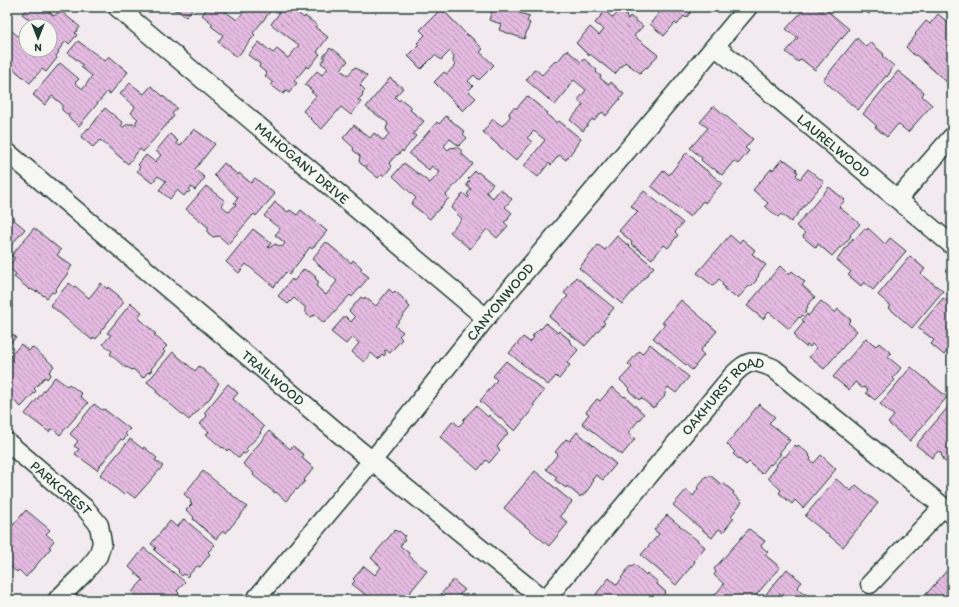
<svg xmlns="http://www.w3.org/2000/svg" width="959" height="607" viewBox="0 0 959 607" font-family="Itim,sans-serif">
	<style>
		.building { fill: url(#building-back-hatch); stroke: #1f3d34 }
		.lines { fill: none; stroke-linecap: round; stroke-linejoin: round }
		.street-casing { stroke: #1f3d34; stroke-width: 21 }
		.street { stroke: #f6f6f2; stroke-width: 18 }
		.labels { text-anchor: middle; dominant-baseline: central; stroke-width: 3; stroke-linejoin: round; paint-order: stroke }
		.street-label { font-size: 14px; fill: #1f3d34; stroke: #f6f6f2 }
	</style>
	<defs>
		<pattern id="building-back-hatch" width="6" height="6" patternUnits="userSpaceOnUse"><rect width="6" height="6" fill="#e5bbe2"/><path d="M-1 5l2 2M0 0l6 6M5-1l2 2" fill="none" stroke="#b999b8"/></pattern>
	</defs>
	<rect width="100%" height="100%" fill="#f3eaef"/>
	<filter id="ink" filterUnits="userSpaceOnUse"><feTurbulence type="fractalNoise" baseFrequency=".025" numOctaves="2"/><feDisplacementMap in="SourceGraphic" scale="8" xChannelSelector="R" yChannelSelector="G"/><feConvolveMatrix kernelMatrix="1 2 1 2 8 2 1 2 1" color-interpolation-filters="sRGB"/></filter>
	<g filter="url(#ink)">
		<path class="building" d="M28,7H40L44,11L46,9L54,16L59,12H62L80,27L75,33L77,35L69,44L66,41L58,51L59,52L56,56L57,58L46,72L42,69L30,83L11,67L7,73V27L25,42L23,45L26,46V50H50V26H37L22,14Z
			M170,7H194L186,17L177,10L176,11Z
			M208,7H219L237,20L246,9L243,7H274L253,33L255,35L237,57L218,42L223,35L211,26L213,24L202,15Z
			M284,7H305L299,14L304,18L305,16L317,25L315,27L328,37L317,52L320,54L309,68L307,66L294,81L297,83L289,93L286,91L283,94L271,85L273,83L265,76L267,73L259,67L260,64L248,55L259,42L273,53L277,49L288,58L299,45L271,24Z
			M493,7H521L519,13L530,16L527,21L530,23L524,39L499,30L501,24L489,20Z
			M662,7H695L686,18L684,16L677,25L675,23L664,36L650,24L663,8Z
			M806,7H815L821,12L824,8L849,29L842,39L841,38L815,70L801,59L798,62L786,52L798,38L786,29Z
			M858,7H875L869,14Z
			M946,7H952V16L947,13L949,10Z
			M441,9L446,14V13L468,36L469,35L483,49L480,52L494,65L479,80L474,75L468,81L473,86L468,91L476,98L463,111L434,82L444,72L447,74L455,65L453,61L454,56L450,51L441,60L435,55L421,69L408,56L419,45L417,43L425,35L420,30Z
			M605,11L613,18L619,11L627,16L626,17L628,19L630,16L643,26L634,36L658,55L647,68L646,67L640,73L625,62L615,74L590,54L589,56L576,43L590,27L599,35L604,30L595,23Z
			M938,14L952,26V78L948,83L916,55L915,56L906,47L916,35L915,34L926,21L930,24Z
			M857,38L866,47L870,42L884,54L882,56L894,66L887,77L886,76L858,110L823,80Z
			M78,41L105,61L109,56L128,72L110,94L107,92L79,126L68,117L70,114H67L62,110V104L52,96L45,105L33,95L60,63L79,79L75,83L83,89L92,76L81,67L83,65L68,53Z
			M330,48L332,50L333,49L348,61L340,70L348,75L355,67L367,76L360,85L365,90L362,94L363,95L358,100L361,102L351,115L341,107L322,129L310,119L311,118L303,111L316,96L311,92L313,91L305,85L317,71L322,75L328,68L321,63L325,58L323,57Z
			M567,50L581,62L584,59L597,70L596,72L601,76L600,78L609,85L611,82L624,94L606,116L602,112L594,121L592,119L583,131L570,120L583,105L578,100L586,90L574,80L568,87L569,88L555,105L526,80L535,69L542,75L555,61L557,62Z
			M898,71L924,92L922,96L932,105L908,132L898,124L887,137L875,127L877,126L863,114Z
			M390,78L403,88L395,97L399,101L401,99L412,108L410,110L424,121L413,134L416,136L403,152L402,150L398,155L397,154L389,163L392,166L384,176L382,174L378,178L366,168L367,166H364L360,163L359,161L360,156L353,150L354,148L343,138L354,125L370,138L374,133L384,141L389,134L386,129L388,123L366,107Z
			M130,83L144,94L151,86L177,108L172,114L174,116L143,152L140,149L128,164L100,140L93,147L81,137L88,128L89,129L105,108L123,123L121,126L123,127L128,124H134L135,126L136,125V121L138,119L131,113L135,107L120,94Z
			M527,96L548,113L546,114L557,123L559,121L581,139L566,160L559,155L551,165L549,163L538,177L524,166L545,140L534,131L527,138L532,142L516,161L483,132L493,119L502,126L510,117L509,113L513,108H517Z
			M714,106L753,139L745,148L749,151L738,164L734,161L722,175L713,168L712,169L701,160L702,158L690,148L708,128L700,122Z
			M446,116L465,132L463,134L467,138L459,146L450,139L444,146L448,150L450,148L457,147L462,151V154L473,164L446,195L449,198L430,219L411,204L416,198L393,176L404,163L430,183L440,172L432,166L429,170L409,154L437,122L439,124Z
			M194,129L215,144L195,169L205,178L195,190L191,187L189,190L190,191L188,193L187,192L184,196L177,190L170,199L159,190L166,181L158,176L152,183L137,171L140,167L138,165L146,155L155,162L161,155L156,151L170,134L178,141L176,143L180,146Z
			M687,152L695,160V161L722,183L705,203L703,201L690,217L651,186L664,170L669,175Z
			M782,159L784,161L785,160L797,169L796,171L798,172L796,175L800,179L808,169L824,182L791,222L781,214L778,217L765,206L768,203L753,190L771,169L773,170Z
			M224,163L238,175L239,173L251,183L255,178L275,194L256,216L254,214L228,244L219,236L213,237L208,233V227L186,209L206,186L225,201L222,206L229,212L236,204L234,203L238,198L214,175Z
			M475,171L477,173L478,172L493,184L486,192L493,198L500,189L512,199L505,207L512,213L508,217L509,219L504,222L508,226L497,238L487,229L470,249L450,232L462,219L451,208L463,193L468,198L469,196L467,194L471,189L467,186V183L470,181L468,179Z
			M829,187L845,200L839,207L860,224L850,235L851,236L841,248L840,247L832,256L818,244L816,248L803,237L805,233L796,226Z
			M644,191L683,223L675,232L678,235L668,248L664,245L652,259L631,244L632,242L619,231L630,218L634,216L638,212L631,206Z
			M275,202L288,212L290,210L297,215L301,210L327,231L312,249L310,247L289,275L286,272L274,287L246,264L239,273L226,262L253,229L271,243L268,247L269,248L275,244L282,247L285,243L275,235L280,229L264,216Z
			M7,212L14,217L13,219L25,229L7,250Z
			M34,228L61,250L57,255L72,266L68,271L69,272L55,290L56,291L53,293L52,292L47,298L37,291L36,292L31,289L30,290L14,277L16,274L8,267L15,258L11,256Z
			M865,228L867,230L868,228L885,244L890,238L906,251L873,290L864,282L861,286L848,275L851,272L837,260L853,238L854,240Z
			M730,235L739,243L742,239L755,250L752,254L766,265L758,275L759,276L756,279L757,280L750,287L749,286L738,298L736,296L735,297L724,289L725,287L722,285L723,283L719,279L713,286L697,273Z
			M617,236L654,267L622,304L579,268L598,245L605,250Z
			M326,242L351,263L353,260L362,268L360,270L369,277L352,297L350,295L324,323L315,315L310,317L305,313V307L294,298L288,304L278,296L292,279L294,281L304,269L308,272L309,271L316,277L315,278L319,282L316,286L326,295L337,281L312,259Z
			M910,256L925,269L921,274L943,291L912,328L889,308L891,306L878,295Z
			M780,266L789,275L792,271L805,282L802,285L815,297L807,306L808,307L805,311L806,312L800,318L799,317L789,329L769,312L763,319L747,306Z
			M576,277L614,308L603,321L605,323L585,346L549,317L568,296L564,293Z
			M69,283L74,287L75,286L89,298L101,283L107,289L108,287L118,295L117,296L124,302L100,332L101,333L96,339L94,337L92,340L50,305Z
			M389,289L393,293L395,291L407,302L406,303L410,307L395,326L403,332L399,336L402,339L390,353L386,350L384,351L386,353L384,356L382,354L378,359L371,353L364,362L352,352L359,343L352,337L346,344L331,332L345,316L351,322L355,317L349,311L361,297L364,299L365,297L376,306Z
			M943,298L952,305V355L947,351L944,355L931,344L934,340L918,328Z
			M681,300L717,331L700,351L704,355L692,370L653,338L665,324L662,323Z
			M821,301L835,313L838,309L851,320L848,323L857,331L824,369L809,357L816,348L812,344L810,347L807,345L806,347L795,338L796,336L794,334L804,322L802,320L807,314L808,316Z
			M131,303L142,312L138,317L156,334L154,335L167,346L163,350L165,352L151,369L152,370L149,373L148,372L143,378L133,369L132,370L127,367L126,368L110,354L112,351L103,344L111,335L107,333Z
			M546,323L558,333L559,331L570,340L569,341L578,350L567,363L570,365L559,379L556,376L548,385L509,353L523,337L530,342L534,337L532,336L540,328L541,329Z
			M7,330L16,337L7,348Z
			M866,338L876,346L879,343L891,353L888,357L901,368L893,378L895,380L875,400L866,393L868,390L864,387L862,388L855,382L849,390L833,377Z
			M21,344L29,351L32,347L54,366L49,372L51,374L47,379L45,377L34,389L36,391L21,407L7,395V360Z
			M650,344L689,377L676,393L668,387L665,391L666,393L664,395L665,396L655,407L654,406L653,408L641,398L639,400L628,390L630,389L620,380L632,367L628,364L639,351L642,354Z
			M173,352L195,371L199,366L219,383L210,398L189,420L156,392L157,390L147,382Z
			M506,361L544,391L533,405L535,406L515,431L480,401L497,380L493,376Z
			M911,367L947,397L910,441L888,423L894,416L880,404Z
			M55,377L67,386L69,384L82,394L80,396L88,403L60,435L53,429H51L49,432L25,414Z
			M228,384L238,393L233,399L264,427L260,432L261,433L246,449L248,451L245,454L243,453L239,458L229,449L227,451L223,447L222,448L206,434L209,432L200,424L207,416L204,413Z
			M612,387L624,397L625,396L644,414L628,433L635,439L622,455L582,423L589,414L586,412L597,399L600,401Z
			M94,404L102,410L104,409L130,429L125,434L127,436L123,440L121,439L97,470L75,454L79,449L74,446L78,441L70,434Z
			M759,404L775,417L769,423L788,437L787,439L790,440L779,453L781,454L771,465L770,464L762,474L749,462L746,465L733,454L735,452L727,444Z
			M476,406L488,417L489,415L508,433L497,447L500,450L489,463L486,460L478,470L440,437L453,421L459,426L464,421L463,420Z
			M949,406L952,408V467L942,459L943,458L941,455L942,454L938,451L932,458L916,445Z
			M269,431L290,449L293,446L304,455L302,458L314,468L304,480L305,481L297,490L296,489L286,501L276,492L275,493L253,475L254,473L243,464Z
			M577,432L616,464L603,480L596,475L592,480L593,481L591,483L592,484L583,496L581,495L580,497L567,486L566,488L555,480L557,477L546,469L558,454L555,452L566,439L570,441Z
			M130,439L143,449L144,447L157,458L155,460L163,466L135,498L127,492L124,495L100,475Z
			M795,445L797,447L798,445L810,455L809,456L811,458L810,460L814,463L821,455L836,469L803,508L795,500L792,504L779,493L781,490L768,478L777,466L776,465L783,456L785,457Z
			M203,471L247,507L226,533L223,531L216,539L193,519L194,517L186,510L192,504L190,503L191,501L184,494Z
			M535,471L572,502L560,516L568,523L549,546L504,508Z
			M710,475L722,485L723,483L734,492L733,494L742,502L731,516L734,518L723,532L719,529L712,538L673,505L686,490L693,496L698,489L697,488L706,476L708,477Z
			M836,479L851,491L856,485L878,503L843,547L805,516Z
			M26,510L50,530L46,534L54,541L49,547L51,548L26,577L19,570L17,572L7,564V532Z
			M667,515L705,547L694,561L695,562L676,585L641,555L659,534L654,530Z
			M184,519L215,545L208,552L210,554L200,567L197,566L187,577L184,574L182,576L178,572L179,570L154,550L156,548L151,544L170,521L177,527Z
			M749,529L765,541L761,546L768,552L765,555L780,567L752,600H720L714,596L724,584L714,575L716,572L714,569Z
			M395,530L398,532L399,531L405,536L403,538L405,540L400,546L409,553L408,555L427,571L404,600H367L365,599L367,596L352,584L355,581L353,579L364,566L375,575L381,567L371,558Z
			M144,548L185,582L177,591L179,593L173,600H137L136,599L138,597L132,592L143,580L129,567Z
			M634,564L646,575L647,573L658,582L657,584L666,592L659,600H603L596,594L609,578L617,585L622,578H621L630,566L632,567Z
			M950,567L952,569V600H921Z
			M787,569L802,582L797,588L814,600H761Z
			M453,580L465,590L459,595L465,600H436Z"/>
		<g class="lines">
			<g class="street-casing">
				<g id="street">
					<path id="s1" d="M117,7L486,318"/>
					<path id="s2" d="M715,46L952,245"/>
					<path id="s3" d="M7,152L349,442L544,600"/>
					<path d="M898,199L952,137"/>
					<path id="s4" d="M7,442L86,509L99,525L102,543L98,556L85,572L57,600"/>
					<path d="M870,584L943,507"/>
					<path id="s5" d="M255,600L372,461L486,318L748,7"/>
					<path id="s6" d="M545,600L732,376C747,360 753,359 773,368L952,514"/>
				</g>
			</g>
			<use href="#street" class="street"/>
		</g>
	</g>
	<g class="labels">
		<g class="street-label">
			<text stroke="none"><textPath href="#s2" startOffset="155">LAURELWOOD</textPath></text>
			<text stroke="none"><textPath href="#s1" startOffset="242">MAHOGANY DRIVE</textPath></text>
			<text stroke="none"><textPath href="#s5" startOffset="386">CANYONWOOD</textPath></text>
			<text stroke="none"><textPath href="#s3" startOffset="349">TRAILWOOD</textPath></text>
			<text stroke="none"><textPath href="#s6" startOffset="273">OAKHURST ROAD</textPath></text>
			<text stroke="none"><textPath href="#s4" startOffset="71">PARKCREST</textPath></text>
		</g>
	</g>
	<rect width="959" height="607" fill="none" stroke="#f6f6f2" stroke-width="24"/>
	<rect x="12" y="12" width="935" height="583" fill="none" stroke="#1f3d34" stroke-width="1.5" filter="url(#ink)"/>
	<g transform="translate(38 38) rotate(180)"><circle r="19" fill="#f6f6f2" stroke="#a0aca6"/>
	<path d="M0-3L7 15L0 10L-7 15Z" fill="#1f3d34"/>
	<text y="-6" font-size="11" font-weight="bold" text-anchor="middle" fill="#1f3d34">N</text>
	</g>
</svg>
